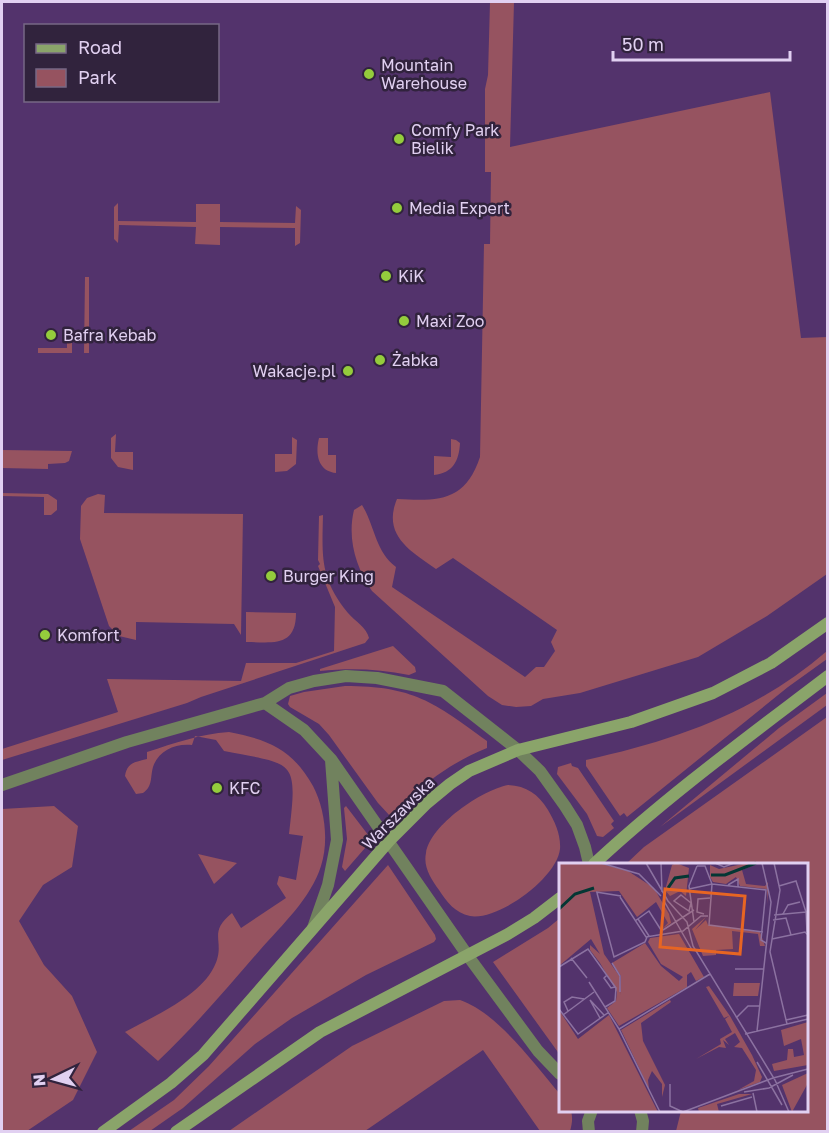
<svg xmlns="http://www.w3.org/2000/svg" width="829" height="1133" viewBox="0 0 829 1133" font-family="'Golos Text',sans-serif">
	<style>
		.green { fill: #965360 }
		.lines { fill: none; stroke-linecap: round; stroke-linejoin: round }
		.street { stroke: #71825e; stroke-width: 12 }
		.secondary { stroke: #8aa46a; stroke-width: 12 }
		.poi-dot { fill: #94cc3c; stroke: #31233d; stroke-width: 2 }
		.labels { text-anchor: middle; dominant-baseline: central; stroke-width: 5; stroke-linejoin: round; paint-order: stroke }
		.poi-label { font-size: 16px; fill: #e1d0f1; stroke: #31233d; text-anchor: start }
		.street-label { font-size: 16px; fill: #e1d0f1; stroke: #31233d }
		.inset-river { fill: none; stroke: #043734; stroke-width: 3 }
		.inset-road { fill: none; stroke: #8c72a1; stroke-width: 1.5 }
		.view { fill: #e76523; fill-opacity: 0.15; stroke: #e76523; stroke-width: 3 }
		.inset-edge { fill: none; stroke: #e1d0f1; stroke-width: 3 }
	</style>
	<rect width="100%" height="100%" fill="#53336c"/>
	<path class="green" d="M490,2H514L510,147L770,92L801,338L828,337L827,574L767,616L698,657L580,693L543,699L531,706L516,707L502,705L488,696L372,591C356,568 347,538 354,510L362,505C375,526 375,551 396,567L392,587L525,677L536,667H544L555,651L551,642L557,630L453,558L436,569C410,551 382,535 397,499C439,501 465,502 480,457L484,244H490L491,172H485V89L488,75Z
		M118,203V221L196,222V204H220V222L295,223L296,206L301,210L300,243L295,246V228L220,227V245L195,244L196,227L119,225L118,243L114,239V207Z
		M85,277H89V353H84Z
		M67,327H72V353H38V348H67Z
		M116,434L115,452H133V470L118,467L111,458V438Z
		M292,437L297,440L296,464L287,471L275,472V454H292Z
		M319,438H328V455H336V473C318,471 315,454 319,438Z
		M451,439L456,440L460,443C459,461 453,473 434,475V456L451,457Z
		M2,450L72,451L69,461L65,463L48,464V469L2,468Z
		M2,493L48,494L57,500V510L51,515H44V497L2,496Z
		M98,494L105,495L104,513L243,514L241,635L234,624L136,622V640L119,636L109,626L80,539L81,506L87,498Z
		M323,515C322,557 320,579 348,613C355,621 367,628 369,638L365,643L201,697L187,703L2,760V749L118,712L107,679L241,681L246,663H296L334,651L335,607L318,566L320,564L318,560L319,516Z
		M246,612L296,613C296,648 272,642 246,642Z
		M393,646L415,667L416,672L409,675C379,669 351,668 320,671V669Z
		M827,651V659L788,687L627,817L624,813L620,816L586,766V760C677,740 756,712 827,651Z
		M345,686C413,686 434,702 487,741V748C457,760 427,780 405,803C401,807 398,813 393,817H391L378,803L329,735L319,724L290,707L288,704L290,696L304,692Z
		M827,693V705L660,827L779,728Z
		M827,717V1131H676L681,1111L806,1110V864H626L644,847Z
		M229,732C269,740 292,749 313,786C325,809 329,841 321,866C311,898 282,925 260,950C227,988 195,1026 158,1061L125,1032C154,1016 199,997 214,967C227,941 206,934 232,913L241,928L286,898L277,884L279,876L296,880L303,836L289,834C298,758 295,765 224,751L216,740L195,736L192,745C175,743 158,751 153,767C150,778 153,786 143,793L136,794L125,776C127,762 136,762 147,759V752C175,743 200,734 229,732Z
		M571,763L572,766L578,768L614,821L611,824L614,828L603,837L597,836L587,814L557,774L558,767Z
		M508,785C527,786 538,794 548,810C555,822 561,835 560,849C557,878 498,921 470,916C455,913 447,902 439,890C431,879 423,867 426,853C430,825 482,790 508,785Z
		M54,806L78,826L72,867L43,885L19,921L44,965L72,996L97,1052L73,1100L27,1131H2V809Z
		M346,806L372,840L345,871L342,867L347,839L344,808Z
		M198,854L237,863L214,884Z
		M388,865L435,935L436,939L434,942L366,975L292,1018L255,1044L183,1108L150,1131H129L174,1100L209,1066Z
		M560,918V1055L493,962L548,928Z
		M460,1000C498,1013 534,1064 560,1094V1110L571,1111C573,1118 572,1124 570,1131H540L483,1050L365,1131H229L352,1046L444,1001Z"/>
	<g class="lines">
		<path class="street" d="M265,703L304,730L331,759L468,956L538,1051L560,1074
			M2,785L127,742L265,703L289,688L314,681L346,676L377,678L443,691L518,750L540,771L565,806L577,825L585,847L589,864
			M313,928L328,885L337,840L331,760
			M640,1110L643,1121L642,1132
			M589,1132L588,1121L592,1110"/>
		<path class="secondary" d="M594,864C667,796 748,737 828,676
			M103,1132L171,1083L203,1055L389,841L427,803L450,784L469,771L518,750L631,722L713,693L771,663L828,623
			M176,1132L320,1032L508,934L534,918L560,898"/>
	</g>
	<g class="poi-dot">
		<circle cx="369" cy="74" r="6"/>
		<circle cx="399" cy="139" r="6"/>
		<circle cx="397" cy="208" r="6"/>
		<circle cx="386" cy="276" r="6"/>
		<circle cx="404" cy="321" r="6"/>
		<circle cx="51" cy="335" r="6"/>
		<circle cx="380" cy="360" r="6"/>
		<circle cx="348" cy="371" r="6"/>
		<circle cx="271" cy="576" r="6"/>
		<circle cx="45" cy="635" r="6"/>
		<circle cx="217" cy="788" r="6"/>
	</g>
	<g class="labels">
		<g class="poi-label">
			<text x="381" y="65">Mountain<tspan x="381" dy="18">Warehouse</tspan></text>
			<text x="411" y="130">Comfy Park<tspan x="411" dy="18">Bielik</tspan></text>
			<text x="409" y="208">Media Expert</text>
			<text x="398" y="276">KiK</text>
			<text x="416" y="321">Maxi Zoo</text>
			<text x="63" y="335">Bafra Kebab</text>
			<text x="392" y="360">Żabka</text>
			<text x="336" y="371" text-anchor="end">Wakacje.pl</text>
			<text x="283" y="576">Burger King</text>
			<text x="57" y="635">Komfort</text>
			<text x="229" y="788">KFC</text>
		</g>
		<g class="street-label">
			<text transform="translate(398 813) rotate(-45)">Warszawska</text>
		</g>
	</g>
	<g transform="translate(559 863)">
		<rect width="249" height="249" fill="#53336c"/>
		<path d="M0,0H40L69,8L95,25L110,51L112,60L103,66L109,60L97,39L78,54L60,28L31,29L45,91L61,114V132L62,113L53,100L86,80L102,103L120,118L124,114L102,101L89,79L91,75L120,71L145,114L137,118L132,109L128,112V124L60,163L48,145L57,138L58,129L41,100L44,97L41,100L31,87V82L41,91L32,76L0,103ZM117,0L130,5L127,33L121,28L111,33L106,27L113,2ZM188,0H200L183,7L187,21L206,23L209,19V41L208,26L181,23L177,14L167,21L154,19L151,14V2L160,6ZM147,54L136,67L147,57L149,62L201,69L206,83H201L199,71L173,68L174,86L157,87V92L144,93L133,66ZM175,120H201L199,133H174ZM150,123L171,153L193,192L203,214L201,219L179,227L195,218L197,207L183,185L175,184L181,179L176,170L166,176L170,182L164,177L167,185L160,184L137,196L162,181L161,176L173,169L166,156L170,153L165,155L147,124ZM111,137L112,139L82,160L84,178L106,222L103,234V221L93,208L89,217L90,226L62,167ZM0,147L19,176L50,152L99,249H0ZM249,159V202L215,208L213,201L228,197L229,186H234L235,194L245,192L242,176L225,183L222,167ZM249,210V220L233,249L223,222ZM180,231H193L158,241L160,249H140L139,245Z" fill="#965360"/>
		<path class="inset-river" d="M152,12H166L197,0M109,25L116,15L130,13M0,46L16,31L35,25"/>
		<path class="inset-road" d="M42,0L80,11L102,33M87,0L109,38L128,59L134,83L216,217L230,249M102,0L103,29M156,0L165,4L175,0M215,0L221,27L211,89L228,161M138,3H146L153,21L150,62L204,69M169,22L179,16V24M220,23L237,18L247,49M130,26L153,21L207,27L202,77L207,80M37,29L62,33M38,30L55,94L86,79L88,74M122,32L132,40L130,48L115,38ZM61,34L87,74L124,68L142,53H149M105,38L133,87M145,51L138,49L139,36L151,35M224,51L229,42L241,39M215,52L247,49L248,69M79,56L90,73M214,57L227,55L232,72M76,58L90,48L102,67M135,59L130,23L138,3M104,67L135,47M213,76L246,69L249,72M12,95L28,115M53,100L61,113V129M0,104L29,86L57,125L56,138L46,144M176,106H204M48,112L45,115L52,125L56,124M30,119L60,166M0,146L19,171L50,149M9,148L5,139L13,134L25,136M4,152L35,129M41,155L31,137L45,152M177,155L189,143H200M227,157L249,152M198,168L212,39L203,0M186,171L249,156M198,199L223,242M111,221V243L124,249M185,229L210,225L234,212M194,230L198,249M162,243L193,234M101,249L60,166L151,111M124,249L214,215L249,206"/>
		<path class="view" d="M106,26L186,33L181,91L101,84Z"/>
		<rect width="249" height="249" class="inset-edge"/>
	</g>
	<rect width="829" height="1133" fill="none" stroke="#e1d0f1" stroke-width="6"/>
	<rect x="24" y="24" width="195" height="78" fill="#31233d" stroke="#776885" stroke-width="1.5"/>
	<rect x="36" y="44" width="30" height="9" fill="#8aa46a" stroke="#776885" stroke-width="1.5"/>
	<text x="78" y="54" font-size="18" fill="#e1d0f1">Road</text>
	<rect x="36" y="69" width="30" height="18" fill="#965360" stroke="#776885" stroke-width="1.5"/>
	<text x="78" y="84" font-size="18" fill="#e1d0f1">Park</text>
	<g transform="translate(54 1079) rotate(265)" stroke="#31233d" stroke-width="4.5" paint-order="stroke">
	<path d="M0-4.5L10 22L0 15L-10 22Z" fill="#e1d0f1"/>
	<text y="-9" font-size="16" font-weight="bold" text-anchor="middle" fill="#e1d0f1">N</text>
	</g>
	<path d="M613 51v9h177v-9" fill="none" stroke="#e1d0f1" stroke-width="3"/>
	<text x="622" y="51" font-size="18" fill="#e1d0f1" stroke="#31233d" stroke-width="4.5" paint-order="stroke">50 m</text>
</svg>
